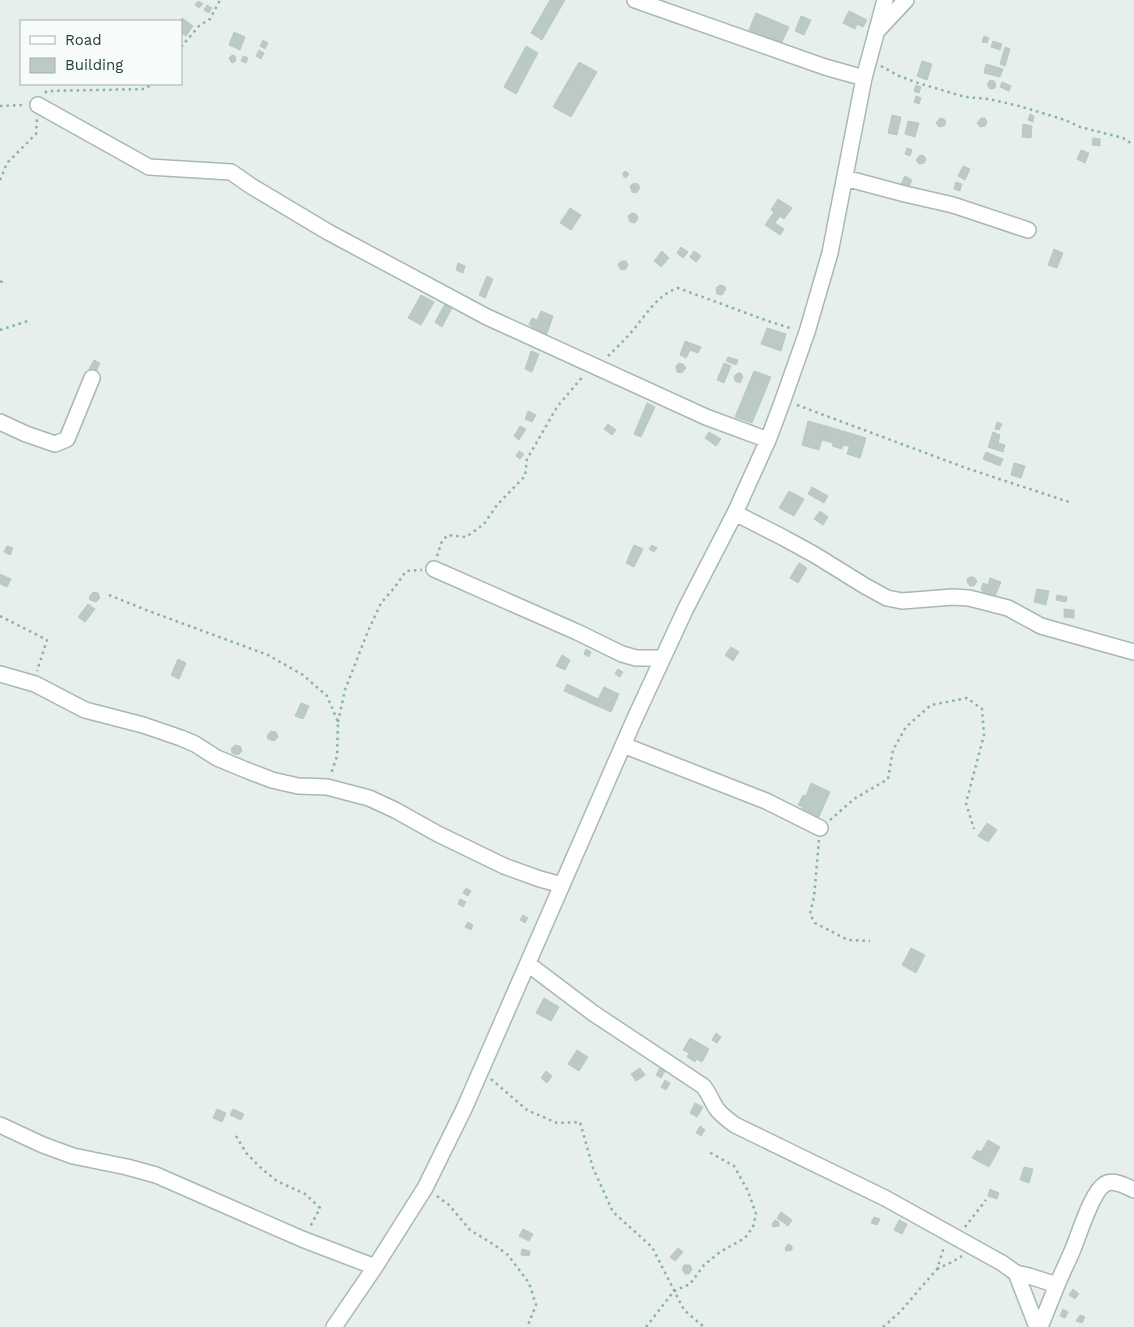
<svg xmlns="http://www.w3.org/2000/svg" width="1134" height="1327" viewBox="0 0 1134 1327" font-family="'Work Sans',sans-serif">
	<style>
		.building { fill: #bbcac4; stroke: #b8c9c2 }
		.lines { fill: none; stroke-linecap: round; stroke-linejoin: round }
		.minor-casing { stroke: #a8b8b2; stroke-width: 18 }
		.path { stroke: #86b3a5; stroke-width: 2.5; stroke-dasharray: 2.5 4; stroke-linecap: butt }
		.minor { stroke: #fff; stroke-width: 15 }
	</style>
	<rect width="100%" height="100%" fill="#e6efeb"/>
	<path class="building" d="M550,0H565L542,40L531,33Z
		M198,1L203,4L199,8L195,5Z
		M207,5L212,8L209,13L204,10Z
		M849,11L867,20L863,27L857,24L855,29L843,23Z
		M756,13L789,27L781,44L749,30Z
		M801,16L811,20L804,35L795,31Z
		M182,18L193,26L186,36L181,33L180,21Z
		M234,32L245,37L240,50L229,45Z
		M984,36L989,38L987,43L982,42Z
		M263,40L268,43L265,49L260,46Z
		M993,41L1002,44L1000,50L991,47Z
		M526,46L538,53L516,94L504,87Z
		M1005,47L1010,49L1005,66L1000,64Z
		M259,50L264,53L261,59L256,56Z
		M232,55L235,56L236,61L232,63L231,62L229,58Z
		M243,56L248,58L246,63L241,61Z
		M922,61L932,64L927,80L917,76Z
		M579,62L597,72L571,117L553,107Z
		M986,64L1003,69L1000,77L984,73Z
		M990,80L994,81L996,84L995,88L990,89L987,85Z
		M1002,82L1011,86L1009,91L1000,87Z
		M916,85L921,87L919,93L914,91Z
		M916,96L921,98L919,104L914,102Z
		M1030,114L1034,116L1033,122L1028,120Z
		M892,115L901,117L897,135L888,133Z
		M940,118L944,119L946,122L944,126L939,127L936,123Z
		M981,118H985L987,122L985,126L980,127L977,123Z
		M908,121L919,123L915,137L905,134Z
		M1023,124L1032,126L1031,138L1022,137Z
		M1093,138L1100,139V146L1092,145Z
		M907,148L912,150L910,156L905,154Z
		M1081,150L1089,153L1085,163L1077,159Z
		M920,155L924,156L926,159L924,163L919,164L916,160Z
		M963,166L970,169L965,180L958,176Z
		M626,171L629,174L626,178L623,176V173Z
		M905,176L912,180L907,192L899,188Z
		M956,182L962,184L960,191L954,189Z
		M634,183L638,184L640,188L636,193L632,192L630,186Z
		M778,199L792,208L784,219L771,210Z
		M570,208L581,215L571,230L560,223Z
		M774,212L780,216L775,223L784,229L780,235L765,225Z
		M632,213L636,214L638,218L635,223L630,222L628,216Z
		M681,247L688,252L683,258L677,253Z
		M1054,249L1063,253L1057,268L1048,265Z
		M662,251L669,258L661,267L654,261Z
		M694,251L701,256L696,262L690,257Z
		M622,261H626L628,265L625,270L620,269L618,264Z
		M458,263L465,266L463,273L456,270Z
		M487,276L493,279L485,298L479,295Z
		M720,285L724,286L726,289L722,295L717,294L716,288Z
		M421,295L434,302L421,325L408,318Z
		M445,304L452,308L442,327L435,322Z
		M541,311L553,316L545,339L530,333L532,326L529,325L532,318L537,320Z
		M767,328L786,334L781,351L761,344Z
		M685,341L701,347L698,353L690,350L686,358L680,355Z
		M531,351L539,354L532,372L525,369Z
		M728,357L738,360L736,365L726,361Z
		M94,360L100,363L96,372L89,369Z
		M679,363L683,364L686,368L682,373L677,372L676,366Z
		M724,363L731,366L724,383L717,380Z
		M754,371L771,377L752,423L735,417Z
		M738,373H741L743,377L740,383L735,381L734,376Z
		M647,403L655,407L641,437L634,434Z
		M528,411L536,415L532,422L525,419Z
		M808,421L826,426L819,450L802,445Z
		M997,422L1002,424L999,430L995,429Z
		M608,424L616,430L612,435L604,429Z
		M520,426L526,429L519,440L514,436Z
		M826,426L853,434L849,446L843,445L842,449L832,446L833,443L822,440Z
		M709,432L721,439L716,446L705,438Z
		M993,432L1000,435L998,443L1005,445L1003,452L988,447Z
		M853,434L866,438L860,458L847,454Z
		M519,451L524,454L520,459L516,456Z
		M986,452L1003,459L1000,466L983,459Z
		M1014,463L1025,466L1021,478L1011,475Z
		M812,487L828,496L824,503L808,494Z
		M789,491L804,499L794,516L779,508Z
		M820,511L828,517L823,525L814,519Z
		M634,545L643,549L634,567L626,563Z
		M652,545L657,548L654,552L649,549Z
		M7,546L13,548L10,555L4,552Z
		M799,563L807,568L798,583L790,578Z
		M0,574L11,579L7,587L0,584Z
		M970,577H974L977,581L974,586H970L967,582V579Z
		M990,578L1001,582L993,601L982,597L984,592L981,590L983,583L988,585Z
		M1037,589L1049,591L1046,605L1034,602Z
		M93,592L98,593L100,598L96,602L90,600L89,597Z
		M1057,595L1067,597L1066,602L1056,600Z
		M88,604L95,609L85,622L78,617Z
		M1064,609L1074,610V618L1064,617Z
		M731,647L739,652L733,661L725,655Z
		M586,649L591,652L589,657L584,654Z
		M562,655L570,660L565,670L556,666Z
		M178,659L186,663L179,679L171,675Z
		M618,669L623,672L620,677L615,674Z
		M567,684L598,699L595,705L564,691Z
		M604,687L619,694L611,712L595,705Z
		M301,703L309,706L303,719L295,716Z
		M271,731L276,732L278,737L274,741L268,739L267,736Z
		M235,745L240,746L242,751L238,755L232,753L231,749Z
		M811,783L830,792L817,821L800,813L803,807L798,805L803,795L806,796Z
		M987,823L997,830L988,842L978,836Z
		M466,888L471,891L468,896L463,893Z
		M460,899L466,902L463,907L458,904Z
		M523,915L528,918L525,923L520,920Z
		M468,922L473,925L471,930L465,927Z
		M911,948L925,955L916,973L902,965Z
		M544,998L559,1007L551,1021L536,1013Z
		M716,1033L721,1037L717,1043L712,1040Z
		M690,1038L709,1049L702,1062L696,1059L695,1062L687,1057L689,1053L683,1050Z
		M577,1050L588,1057L579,1071L568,1064Z
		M640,1068L645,1075L636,1081L631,1074Z
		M660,1068L665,1071L661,1078L656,1075Z
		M546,1071L552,1076L547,1083L541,1078Z
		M665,1080L670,1083L666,1090L661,1087Z
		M695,1103L703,1107L697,1117L690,1113Z
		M217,1109L226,1113L222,1122L213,1118Z
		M233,1109L244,1114L241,1120L230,1115Z
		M700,1126L705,1130L701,1136L696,1133Z
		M988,1140L1000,1147L989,1167L972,1158L977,1150L981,1152Z
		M1024,1167L1033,1169L1029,1183L1020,1180Z
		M990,1189L999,1193L997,1199L988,1196Z
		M781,1212L792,1220L788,1226L777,1218Z
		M874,1217L880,1219L877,1225L871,1223Z
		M775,1220L779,1222V1226L773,1227L772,1224Z
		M899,1220L907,1224L902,1234L894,1230Z
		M523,1229L533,1234L529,1241L519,1236Z
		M788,1244L792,1246V1250L786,1251L785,1248Z
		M678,1248L683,1252L675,1261L670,1257Z
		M522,1249L530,1251L529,1256L521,1255Z
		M684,1265H690L692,1269L689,1274H685L682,1269Z
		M1073,1289L1079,1294L1075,1299L1069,1295Z
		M1063,1309L1068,1312L1065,1318L1060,1316Z
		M1080,1315L1085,1317L1082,1323L1076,1321Z"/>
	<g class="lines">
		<g class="minor-casing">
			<path id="minor" d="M635,0L825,67L864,78
				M878,30L906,0
				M38,105L149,167L231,172L251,186L328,232L487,317L706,417L768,440
				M845,178L905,194L953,205L1028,230
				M0,422L26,434L55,444L67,439L92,378
				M735,513L784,538L815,555L865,586L887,598L902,601L953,597L969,598L1008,608L1041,626L1134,652
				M434,569L577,632L622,654L636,658H662
				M0,674L35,684L85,710L143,725L181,738L195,744L217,758L246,770L272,780L298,786L327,787L369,798L395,810L438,834L504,866L540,879L562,885
				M623,745L766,801L820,828
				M528,964L593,1013L703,1086C709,1093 711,1100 716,1108C721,1115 728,1120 735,1125L885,1198L1002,1263L1016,1273L1029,1276L1057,1285C1062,1273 1068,1261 1073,1249C1079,1235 1092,1191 1105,1184C1113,1179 1126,1186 1134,1190
				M0,1125L43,1145L73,1156L127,1167L156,1175L302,1239L375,1267
				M1016,1273L1037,1327
				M334,1327L375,1267L425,1188L464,1109L635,718L686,608L735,513L768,440L783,400L807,332L830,253L864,78L885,0
				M1040,1327L1057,1285"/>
		</g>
		<path class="path" d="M181,47L199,26L210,19L220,0
			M881,66L897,75L915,82L965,97L989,99L1019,106L1065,120L1080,127L1123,138L1134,145
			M45,93L47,91L146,89L151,84
			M0,106L24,105
			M0,180L7,163L36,134L37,119
			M0,281L2,282L0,285
			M0,330L31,320
			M608,356C616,348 625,340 633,330C646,315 658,294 678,288L768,321L793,329
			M797,405L966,468L1072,503
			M437,556L442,541L448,535L466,537L484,524L497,505L525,476L527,459L557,407L584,375
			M109,595L146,610L268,655L303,675L327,696L338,722L337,756L331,774
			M0,616L47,640L37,671
			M338,722L345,690L368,631L381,603L395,587L406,571L422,570
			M830,820L854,799L888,779L893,750L906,727L931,705L967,698L982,709L984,735L966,803L974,829
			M819,840L814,897L810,914L815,923L848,940L870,941
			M491,1079L527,1110L557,1123L580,1122L593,1168L613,1212L652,1247L684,1310L704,1327
			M236,1136L247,1154L262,1169L277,1181L305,1194L320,1208L310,1227
			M437,1196L449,1205L470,1230L493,1244L508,1255L529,1283L536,1305L528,1325
			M965,1227L986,1200
			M937,1269L952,1262L962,1256
			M646,1327L674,1291L690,1284L704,1265L720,1252L745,1238L753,1227L756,1214L748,1191L734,1166L709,1152
			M883,1327L900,1312L937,1269L944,1247"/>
		<use href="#minor" class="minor"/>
	</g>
	<rect x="20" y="20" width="162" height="65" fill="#f7fbf9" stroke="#a3b1ad"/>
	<rect x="30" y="36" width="25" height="8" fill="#ffffff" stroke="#a3b1ad"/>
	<text x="65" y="45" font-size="15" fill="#24423a">Road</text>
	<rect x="30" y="58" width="25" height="15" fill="#bbcac4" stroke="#a3b1ad"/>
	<text x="65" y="70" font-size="15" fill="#24423a">Building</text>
</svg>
